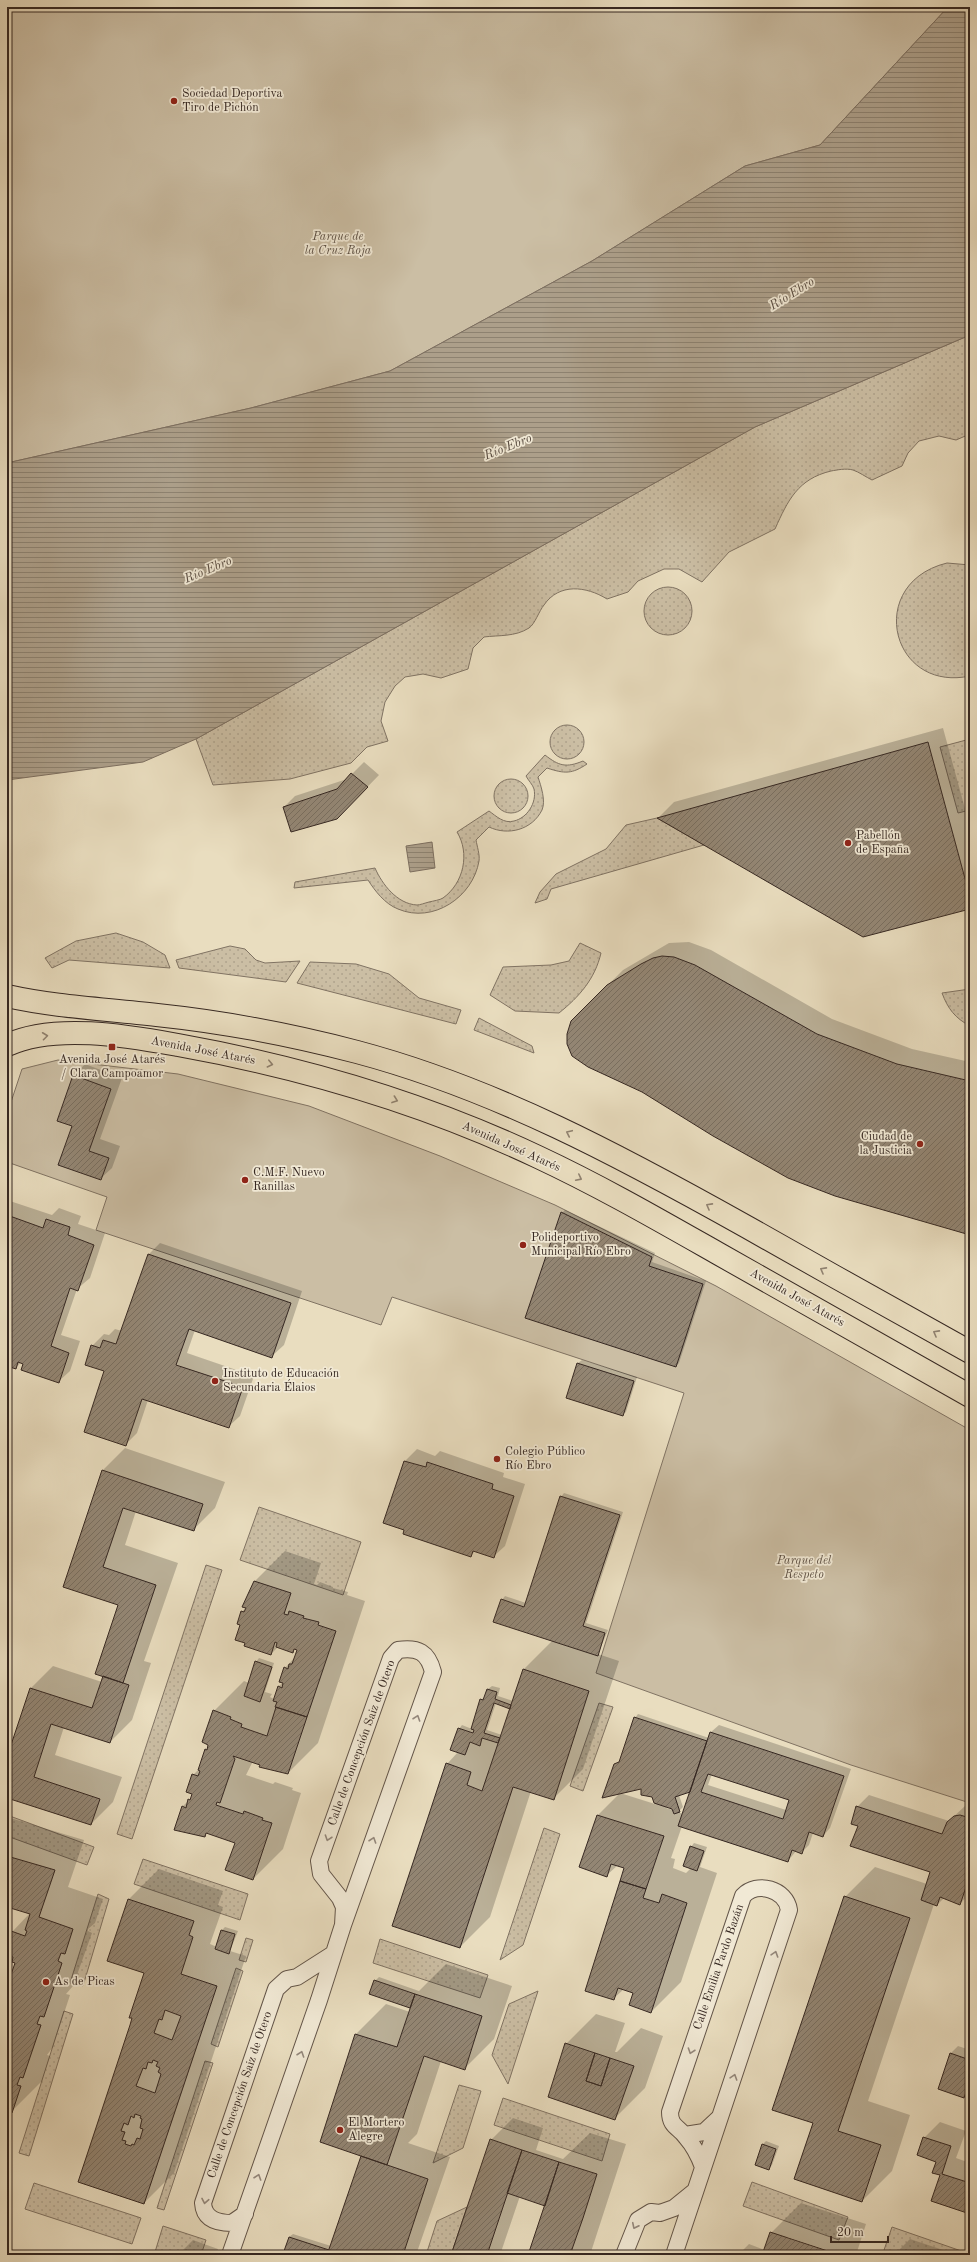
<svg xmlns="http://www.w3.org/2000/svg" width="977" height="2262" viewBox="0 0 977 2262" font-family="'Old Standard TT',serif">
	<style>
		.grass { fill: url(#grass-dots); stroke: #807363 }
		.park { fill: #cbbea4; stroke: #807363 }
		.water { fill: url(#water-rules); stroke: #7d6f60 }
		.shadow { fill: #0003; fill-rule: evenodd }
		.building { fill: url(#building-hatch); stroke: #362822; fill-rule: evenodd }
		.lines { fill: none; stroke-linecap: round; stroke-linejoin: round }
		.minor-casing { stroke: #635549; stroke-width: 18 }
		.primary-casing { stroke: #362822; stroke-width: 24 }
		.minor { stroke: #f1e9d5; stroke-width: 16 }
		.primary { stroke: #e9ddbf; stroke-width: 22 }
		.oneway { stroke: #908270 }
		.oneway2 { stroke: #94887c }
		.poi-dot { fill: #8f2418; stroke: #f1e9d5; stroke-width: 1.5 }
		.labels { text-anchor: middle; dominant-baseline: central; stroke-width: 3.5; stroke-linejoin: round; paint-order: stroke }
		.poi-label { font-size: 12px; fill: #362822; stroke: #f1e9d5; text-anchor: start }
		.park-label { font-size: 12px; font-style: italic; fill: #5b4e42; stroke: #f1e9d5 }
		.street-label { font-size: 12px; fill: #362822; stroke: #f1e9d5 }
		.water-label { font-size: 13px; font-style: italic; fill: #594c41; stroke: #f1e9d5 }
	</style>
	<defs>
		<pattern id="grass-dots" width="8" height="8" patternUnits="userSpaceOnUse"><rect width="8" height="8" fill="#cbbea4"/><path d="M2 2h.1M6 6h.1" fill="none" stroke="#afa38d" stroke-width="1.8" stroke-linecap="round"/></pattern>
		<pattern id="water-rules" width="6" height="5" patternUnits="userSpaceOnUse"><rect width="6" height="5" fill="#ac9f8a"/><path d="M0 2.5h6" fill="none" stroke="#8d8270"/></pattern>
		<pattern id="building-hatch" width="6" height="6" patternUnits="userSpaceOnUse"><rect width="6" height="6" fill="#938674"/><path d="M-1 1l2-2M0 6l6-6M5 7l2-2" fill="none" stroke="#796e5f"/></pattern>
	</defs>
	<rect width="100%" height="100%" fill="#e9ddbf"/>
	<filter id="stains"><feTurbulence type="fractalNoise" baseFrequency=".005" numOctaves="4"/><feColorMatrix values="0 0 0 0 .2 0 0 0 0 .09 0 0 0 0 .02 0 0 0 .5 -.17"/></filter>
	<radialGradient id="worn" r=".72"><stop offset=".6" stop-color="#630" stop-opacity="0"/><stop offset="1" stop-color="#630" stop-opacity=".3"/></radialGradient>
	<path class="grass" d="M970,335V434L956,440L939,436L919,441L908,453L902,466L872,480C866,477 859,472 853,470C846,468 837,470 831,471C798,479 788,500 775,529L729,552L702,582L679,569H664L638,581L628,592L607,599C586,586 559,583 544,605C539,611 535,624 529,628C515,637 499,635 484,637L473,648L468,669L441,678L423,674L405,677L395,686L385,702L381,721L388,741L367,747L351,763L290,779L213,785L196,739L755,427Z
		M947,563L970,565V676C890,693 865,583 947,563Z
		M644 611a24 24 0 1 1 48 0a24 24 0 1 1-48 0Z
		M550 742a17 17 0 1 1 34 0a17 17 0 1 1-34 0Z
		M970,739V810L958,813L940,747Z
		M545,755C559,766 566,768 583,761L587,764C572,774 565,774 547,768L538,777C541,786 546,801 542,810C532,830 508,836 489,827L476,840C477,846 480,855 479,861C473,897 433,924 398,909C385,904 375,891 368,880L294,888L295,882L375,868C382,884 397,904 417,905C420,905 425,903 429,902C433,901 440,900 443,898C464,883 470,853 457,832L489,811C496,816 504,824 514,821C527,818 537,803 534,789C533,785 528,780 526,776Z
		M494 796a17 17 0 1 1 34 0a17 17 0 1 1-34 0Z
		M657,818L704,845L551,889L547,899L535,903L540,892L556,874L606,849L626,825Z
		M116,933L143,942L165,955L170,968L69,960L52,968L45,958L76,941Z
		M580,943L601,953C595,979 579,997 559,1013L515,1011L490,995L503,967L551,965L569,961Z
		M230,946L245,949L256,960L265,963L300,961L286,982L179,968L176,960Z
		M310,962L356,964L389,974L419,998L461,1010L456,1024L297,983Z
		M970,989V1026C955,1018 948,1009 942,993Z
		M479,1018L532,1046L534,1053L474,1030Z
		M259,1507L361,1542L343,1595L240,1560Z
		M206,1565L222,1570L132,1839L117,1834Z
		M599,1703L613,1707L583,1791L570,1786Z
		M7,1815L94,1847L87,1865L7,1836Z
		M544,1828L560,1834L523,1945L500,1960Z
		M143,1859L248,1894L240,1920L134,1884Z
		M98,1894L109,1899L83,1986L70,1983Z
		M246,1938L253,1940L246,1962L239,1960Z
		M380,1939L488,1975L480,1998L373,1963Z
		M236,1968L243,1971L218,2047L211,2044Z
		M538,1991L508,2084L492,2055L509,2004Z
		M64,2011L73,2014L29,2156L19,2153Z
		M205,2061L213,2063L164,2210L157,2208Z
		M459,2085L481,2091L463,2148L433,2163Z
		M503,2098L610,2134L602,2161L494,2125Z
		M752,2182L848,2217L839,2240L743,2206Z
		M34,2183L141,2218L132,2244L25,2209Z
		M467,2207L451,2255H426L437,2221Z
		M163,2226L206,2240L201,2255H164L155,2252Z
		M892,2227L970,2254V2255H890L883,2253Z"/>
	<path class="park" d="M7,7H948L820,145L745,166L592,261L390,371L251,408L7,463Z
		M58,1060L178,1074L309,1106L440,1156L555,1205L716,1286L970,1430V1803L851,1765L596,1673L684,1393L392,1297L381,1325L96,1230L107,1197L7,1162V1114L22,1069Z"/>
	<path class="water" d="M948,7H970V335L755,427L196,739L143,762L7,780V463L251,408L390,371L592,261L745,166L820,145Z
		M432,842L435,868L410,872L406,846Z"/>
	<path class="shadow" d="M943,728L970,827V908L863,936L659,817L674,802Z
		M364,762L379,775L349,806L284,807L295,796L347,779Z
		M689,942L711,950L832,1019L912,1049L970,1062V1234L572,1021L623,970L669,943Z
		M85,1064L122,1078L100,1139L120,1146L112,1168L100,1179L73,1126L74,1076Z
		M7,1200L52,1215L59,1208L81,1216L78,1224L105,1233L90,1278L77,1289L61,1335L80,1341L70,1371L58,1382L25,1363L21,1362L16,1368L7,1364V1280L11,1267L7,1265Z
		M565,1210L655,1253L652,1262L706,1281L679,1363L676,1366L562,1213Z
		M160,1243L302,1291L284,1345L272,1356L195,1330L187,1353L254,1376L240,1416L228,1427L148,1400L137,1433L125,1445L105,1371L92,1346L104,1334L109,1335L115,1329L122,1331L149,1254Z
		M582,1360L637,1377L626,1412L622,1415L567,1397L578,1363Z
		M125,1448L225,1482L215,1508L193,1530L136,1511L125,1545L178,1563L144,1661L151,1663L132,1720L110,1742L64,1727L55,1755L122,1777L113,1802L91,1824L7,1797V1760L31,1688L53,1666L102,1682L120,1605L64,1586L103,1470Z
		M417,1449L435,1456L440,1451L504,1473L503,1477L525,1484L505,1546L493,1557L475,1551L471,1556L385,1522L405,1461Z
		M564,1493L623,1512L586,1623L608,1630L598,1654L619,1661L583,1769L553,1799L531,1791L490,1917L460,1947L447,1764L458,1752L459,1729L462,1725L472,1729L481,1700L486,1696L488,1689L492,1686L500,1688L498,1696L513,1701L523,1670L552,1641L502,1600L505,1596L526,1603L561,1497ZM496,1703L511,1708L502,1735L487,1730Z
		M285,1551L321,1563L314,1584L317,1585L320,1582L333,1587V1588L348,1592L347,1595L365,1601L318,1743L288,1773L253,1761L246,1775L273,1784L275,1782L293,1788L292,1790L301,1793L283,1849L253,1879L236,1842L208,1832L204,1836L182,1807L193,1796V1775L199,1769L206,1750L209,1746L214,1711L244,1681L249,1683L256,1662L259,1658L274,1663L265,1692L272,1694L270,1697L274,1699L278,1687L283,1682L285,1668L295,1657L298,1649L296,1648L292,1652L278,1647L271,1654L246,1642L242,1625V1612L246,1607H244L255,1581Z
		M638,1714L709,1738L711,1732L719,1725L851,1769L830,1828L823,1836L813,1833L809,1845L801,1853L796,1851L788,1861L682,1826L671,1858L675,1859L673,1868L686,1873L691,1868V1847L694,1843L707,1847L700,1867L717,1873L681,1982L651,2012L634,1992L624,1989L613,1999L626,1868L618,1865L607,1875L581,1867L598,1815L620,1793L655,1804L653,1796L615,1765L621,1760L635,1718ZM712,1774L790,1800L786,1810L708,1785ZM691,1791L683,1814L678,1812L683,1807L679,1795ZM667,1806L673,1808V1810L666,1808Z
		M869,1795L949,1821L966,1805L970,1804V1893L960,1904L944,1898L937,1905L934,1904L868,2101L910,2115L892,2171L862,2201L814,2122L845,1897L875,1867L927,1884L931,1872L859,1825L857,1807Z
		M7,1817L84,1840L68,1887L103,1899L95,1923L88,1929V1931L92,1933L73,1986L66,1994L70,1995L53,2047L47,2055L50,2056L42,2081L12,2111L7,2110V1976L14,1969L16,1962L15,1956L7,1954V1946L12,1932L30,1913L7,1906Z
		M159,1869L223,1891L218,1905L223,1907L210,1944L217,1947L222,1930L225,1927L238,1931L230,1951L246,1956L174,2173L144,2203L79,2181L131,2025L145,1972L108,1960L129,1899Z
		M446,1964L512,1986L494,2039L464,2069L441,2061L417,2134L408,2143L450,2157L416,2255H300L289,2237L293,2234L331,2246L362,2156L356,2034L386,2004L410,2012L412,2004L410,2007L375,1981L379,1977L419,1991Z
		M596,2014L625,2023L615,2052H617L641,2028L663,2036L645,2088L615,2118L566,2044Z
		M958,2046L970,2050V2091L964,2097L950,2054Z
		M513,2118L543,2128L536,2150L563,2159L590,2133L626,2144L590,2255H529L546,2205L520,2196L500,2255H452L491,2140Z
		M940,2122L966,2131L956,2158L970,2163V2213L941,2174L937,2161L924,2138Z
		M766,2141L779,2146L772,2165L769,2169L762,2145Z
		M801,2203L866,2224L856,2255H842L787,2237V2239L836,2255H738L749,2244L765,2250L771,2233Z
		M910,2239L958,2255H894Z
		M193,2240L218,2249L216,2255H178Z"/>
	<path class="building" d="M928,742L970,897V909L863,937L657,818Z
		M351,773L368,787L337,819L291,832L283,807L337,789Z
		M662,956L674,957L695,965L817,1034L897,1064L970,1081V1235L835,1196L788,1178L713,1136L642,1092L588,1067L572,1056L567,1044V1034L571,1021L607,985L641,964L653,958Z
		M73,1075L111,1089L89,1151L109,1158L101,1180L58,1165L72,1126L57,1121Z
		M561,1212L652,1257L649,1266L703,1284L676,1367L525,1318Z
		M7,1215L43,1228L46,1219L70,1227L68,1235L94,1245L78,1291L70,1288L51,1346L69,1353L59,1383L21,1370L23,1364L18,1362L16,1369L7,1366V1277L10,1267L7,1266Z
		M148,1254L291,1303L272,1358L189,1329L176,1365L243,1387L229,1428L142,1399L126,1446L84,1432L104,1371L85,1365L91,1345L100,1348L103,1340L116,1344Z
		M577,1363L634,1381L623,1416L566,1398Z
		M404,1461L426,1467L427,1462L493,1484L492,1489L514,1496L494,1558L473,1551L471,1557L403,1534L404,1530L383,1523Z
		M102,1470L203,1504L194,1531L123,1508L103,1567L156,1585L123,1683L95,1674L118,1605L63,1587Z
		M560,1496L620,1515L583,1626L605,1633L598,1656L493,1622L501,1599L524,1607Z
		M254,1581L291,1593L284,1614L288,1615L289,1611L304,1616L303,1618L319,1622L318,1625L336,1631L307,1717L275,1707L277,1702L273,1701L278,1686L282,1688L283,1683L279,1682L284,1667L288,1669L289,1664H292L297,1650L294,1649L293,1653L276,1647L277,1643L275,1642L271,1655L244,1646L245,1643L235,1640L240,1625L237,1624L241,1611L244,1612L246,1608L242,1607Z
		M255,1661L272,1667L260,1702L244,1696Z
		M523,1669L589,1691L554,1800L513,1787L460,1948L392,1926L446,1763L471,1772L467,1785L482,1791Z
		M103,1676L129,1685L110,1743L51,1724L34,1777L100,1799L91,1825L7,1798V1757L30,1688L92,1708Z
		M487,1689L497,1692L495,1699L511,1705L510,1709L494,1703L484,1733L500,1738L498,1743L482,1738L480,1746L470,1742L465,1755L450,1750L458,1728L473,1733L474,1730L471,1729L480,1699L483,1700Z
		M276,1707L307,1717L288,1774L259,1767L260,1765L233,1756L235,1759L220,1803L217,1802L216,1805L243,1814L244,1811L263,1818L262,1820L272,1823L253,1880L225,1870L235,1843L206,1833L205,1837L174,1830L182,1806L186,1808L188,1799L190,1800L192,1794L186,1792L192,1774L198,1776L200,1771L198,1770L205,1749L207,1750L208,1745L202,1742L213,1710L231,1717L230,1719L242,1724L241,1727L267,1736Z
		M634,1717L707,1741L690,1792L675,1797L680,1812L674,1814L672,1809L654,1803L652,1797L641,1795V1789L602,1798L614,1764L619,1762Z
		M710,1732L844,1776L823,1837L809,1832L802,1854L792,1850L788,1862L678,1826ZM708,1774L789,1800L783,1819L701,1792Z
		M856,1806L942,1834L947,1822L954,1816L960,1815L970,1818V1875L960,1905L940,1897L937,1906L921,1900L930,1872L850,1846L858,1826L851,1824Z
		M597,1815L664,1836L646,1889L620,1881L624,1868L611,1864L607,1877L579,1867Z
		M690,1846L704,1851L697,1871L683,1866Z
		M7,1856L55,1870L39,1917L73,1929L65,1954L61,1953L58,1961L62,1963L44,2017L40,2016L37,2024L41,2025L23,2078L20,2077L17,2085L21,2086L12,2113L7,2111V1986L15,1963L12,1962L13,1957L7,1955V1943L11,1931L25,1936L27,1931L25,1930L30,1914L7,1907Z
		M620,1881L646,1889L643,1898L659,1903L662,1894L687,1903L651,2013L629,2005L633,1993L618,1988L614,2000L585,1991Z
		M844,1896L910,1918L838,2131L881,2145L862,2202L794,2179L813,2123L772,2110Z
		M128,1899L194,1921L189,1935L193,1937L181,1974L217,1986L144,2204L78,2182L130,2025L132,2018H129L144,1973L107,1961ZM165,2010L181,2016L172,2040L154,2033L159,2019L162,2020ZM153,2060L158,2062L156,2066L160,2068L158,2072L161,2074L155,2093L136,2086L143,2068L146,2069L148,2062L152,2063ZM135,2114L141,2116L140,2118L142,2119L140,2128L143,2129L140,2139L137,2138L134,2145L132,2144L131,2146L125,2144L126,2141L122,2140L125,2132L121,2131L124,2123L128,2125L131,2116L134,2118Z
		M221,1930L235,1934L229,1954L215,1949Z
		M374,1980L415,1994L410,2008L369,1994Z
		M415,1994L482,2016L465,2070L424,2056L387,2165L320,2142L355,2034L397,2047Z
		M565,2043L595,2053L586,2081L601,2086L610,2058L634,2066L615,2120L548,2097Z
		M595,2053L610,2058L601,2086L586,2081Z
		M950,2053L970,2060V2080L964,2098L938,2089Z
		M923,2137L951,2146L942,2174L970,2183V2214L931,2201L940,2175L932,2173L936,2162L917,2155Z
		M490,2139L522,2150L487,2255H451Z
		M762,2144L776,2149L769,2170L755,2165Z
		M522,2150L559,2162L545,2206L507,2193Z
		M361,2156L428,2179L403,2255H327Z
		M559,2162L597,2174L583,2218L570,2255H528Z
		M770,2232L837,2254L836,2255H762Z
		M289,2237L329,2250L327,2255H297L284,2251Z"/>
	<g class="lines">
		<g class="minor-casing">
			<path id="minor" d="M685,2135L704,2132L719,2118
				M245,2214L232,2223C217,2223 204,2219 203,2203L276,1989L287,1979L297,1977L333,1954
				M230,2255L319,2000L343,1925L433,1672C428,1652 418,1647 398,1650L391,1658L319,1861L321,1874L340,1898L344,1907L343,1925
				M624,2255L638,2220L651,2212L660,2213L674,2208L695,2191
				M674,2255L789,1910C786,1889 757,1881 743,1896L670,2112C670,2127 679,2127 686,2137C694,2146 699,2156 703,2167"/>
		</g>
		<g class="primary-casing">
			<path id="primary" d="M7,996C56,1007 107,1009 157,1015C224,1022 292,1035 357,1052C496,1089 622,1157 747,1227C821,1269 896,1311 970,1352
				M7,1045C55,1023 127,1036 178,1045C300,1067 426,1104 538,1157C600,1186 659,1220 719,1254C802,1301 886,1348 970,1396"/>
		</g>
		<use href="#minor" class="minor"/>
		<use href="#primary" class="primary"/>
	</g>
	<defs><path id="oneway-chevron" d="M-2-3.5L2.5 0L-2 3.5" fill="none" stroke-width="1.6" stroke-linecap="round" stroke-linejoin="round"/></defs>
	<g class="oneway">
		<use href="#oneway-chevron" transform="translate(45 1036) rotate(-7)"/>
		<use href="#oneway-chevron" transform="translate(270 1064) rotate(13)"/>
		<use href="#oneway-chevron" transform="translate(395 1100) rotate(20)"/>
		<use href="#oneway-chevron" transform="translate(569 1133) rotate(-155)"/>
		<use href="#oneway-chevron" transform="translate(579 1178) rotate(27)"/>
		<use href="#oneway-chevron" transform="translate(709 1206) rotate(-151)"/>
		<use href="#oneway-chevron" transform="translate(823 1270) rotate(-151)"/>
		<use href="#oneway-chevron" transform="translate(936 1333) rotate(-151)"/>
	</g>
	<g class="oneway2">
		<use href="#oneway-chevron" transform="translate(417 1718) rotate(-71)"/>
		<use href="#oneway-chevron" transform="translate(328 1838) rotate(109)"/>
		<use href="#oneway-chevron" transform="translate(373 1840) rotate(-71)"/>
		<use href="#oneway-chevron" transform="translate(775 1954) rotate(-72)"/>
		<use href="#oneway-chevron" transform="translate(691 2051) rotate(109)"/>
		<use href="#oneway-chevron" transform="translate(301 2054) rotate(-71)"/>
		<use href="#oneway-chevron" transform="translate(734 2077) rotate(-72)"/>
		<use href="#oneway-chevron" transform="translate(258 2177) rotate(-71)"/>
		<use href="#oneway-chevron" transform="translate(205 2201) rotate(101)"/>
		<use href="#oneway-chevron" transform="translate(635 2226) rotate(116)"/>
	</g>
	<g class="poi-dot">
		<circle cx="174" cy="101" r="4"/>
		<circle cx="848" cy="843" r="4"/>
		<rect x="108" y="1043" width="8" height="8" rx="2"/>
		<circle cx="920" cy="1144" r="4"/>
		<circle cx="245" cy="1180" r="4"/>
		<circle cx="523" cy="1245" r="4"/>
		<circle cx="215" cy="1381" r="4"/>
		<circle cx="497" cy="1459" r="4"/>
		<circle cx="46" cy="1982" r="4"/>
		<circle cx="340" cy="2130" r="4"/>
	</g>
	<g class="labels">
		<g class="poi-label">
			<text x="182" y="94">Sociedad Deportiva<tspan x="182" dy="14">Tiro de Pichón</tspan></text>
			<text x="856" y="836">Pabellón<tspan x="856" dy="14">de España</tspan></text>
			<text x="112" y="1060" text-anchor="middle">Avenida José Atarés<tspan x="112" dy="14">/ Clara Campoamor</tspan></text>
			<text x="912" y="1137" text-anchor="end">Ciudad de<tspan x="912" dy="14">la Justicia</tspan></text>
			<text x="253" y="1173">C.M.F. Nuevo<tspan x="253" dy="14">Ranillas</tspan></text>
			<text x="531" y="1238">Polideportivo<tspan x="531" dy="14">Municipal Río Ebro</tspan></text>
			<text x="223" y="1374">Instituto de Educación<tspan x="223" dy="14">Secundaria Élaios</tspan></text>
			<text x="505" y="1452">Colegio Público<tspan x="505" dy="14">Río Ebro</tspan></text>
			<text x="54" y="1982">As de Picas</text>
			<text x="348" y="2123">El Mortero<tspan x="348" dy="14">Alegre</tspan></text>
		</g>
		<g class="park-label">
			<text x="338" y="237">Parque de<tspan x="338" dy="14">la Cruz Roja</tspan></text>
			<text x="804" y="1561">Parque del<tspan x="804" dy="14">Respeto</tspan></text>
		</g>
		<g class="street-label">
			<text transform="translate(203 1051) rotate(11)">Avenida José Atarés</text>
			<text transform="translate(511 1147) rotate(24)">Avenida José Atarés</text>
			<text transform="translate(797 1298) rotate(29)">Avenida José Atarés</text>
			<text transform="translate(362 1743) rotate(-70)">Calle de Concepción Saiz de Otero</text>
			<text transform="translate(719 1967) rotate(-71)">Calle Emilia Pardo Bazán</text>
			<text transform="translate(240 2095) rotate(-71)">Calle de Concepción Saiz de Otero</text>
		</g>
		<g class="water-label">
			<text transform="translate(792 294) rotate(-32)">Río Ebro</text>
			<text transform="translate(508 447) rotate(-22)">Río Ebro</text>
			<text transform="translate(208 570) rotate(-23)">Río Ebro</text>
		</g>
	</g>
	<rect width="977" height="2262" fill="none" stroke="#e9ddbf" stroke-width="24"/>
	<rect x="8" y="8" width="961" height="2246" fill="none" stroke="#362822" stroke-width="2"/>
	<rect x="12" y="12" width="953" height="2238" fill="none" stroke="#362822"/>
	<path d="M831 2236v6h57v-6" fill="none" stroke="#362822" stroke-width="2"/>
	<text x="837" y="2236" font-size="12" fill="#362822" stroke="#f1e9d5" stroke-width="3" paint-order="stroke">20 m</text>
	<rect width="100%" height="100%" filter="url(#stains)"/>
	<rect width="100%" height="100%" fill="url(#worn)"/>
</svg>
